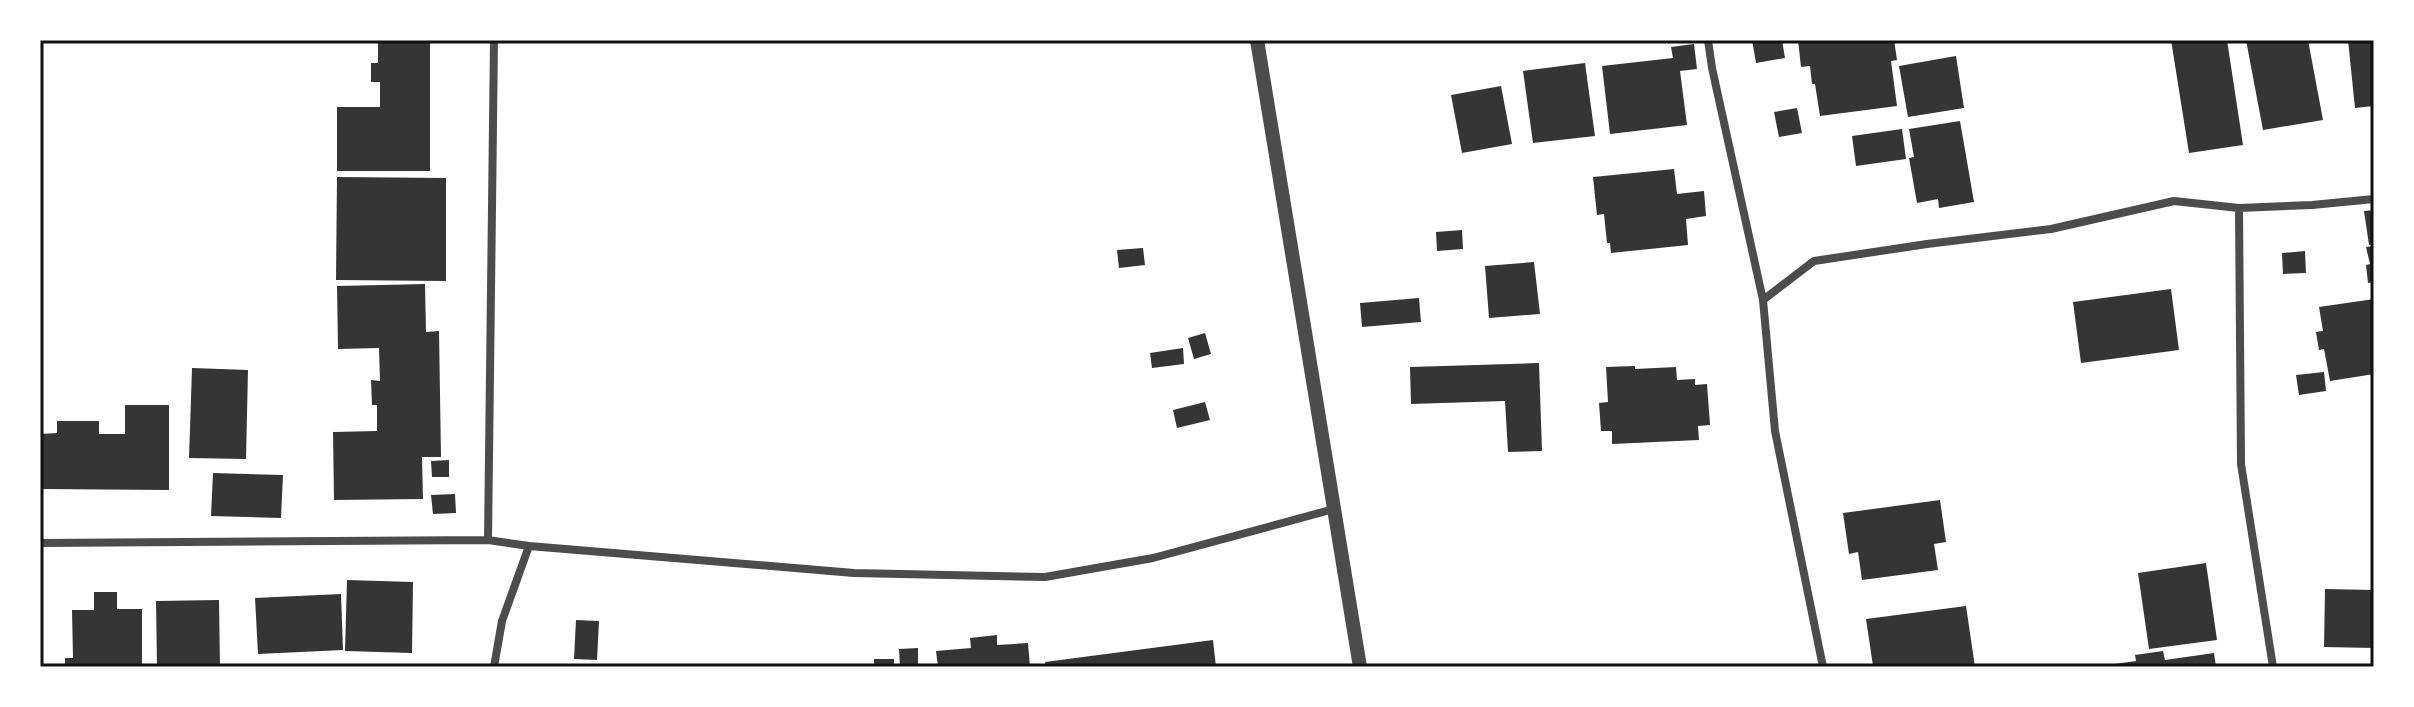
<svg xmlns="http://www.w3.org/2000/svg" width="2414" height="707" viewBox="0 0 2414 707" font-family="'Crimson Pro',serif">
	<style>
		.building { fill: #353535 }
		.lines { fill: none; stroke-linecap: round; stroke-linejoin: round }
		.minor { stroke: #4c4c4c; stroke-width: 8 }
		.tertiary { stroke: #4c4c4c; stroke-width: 14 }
		.neatline { fill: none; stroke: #111; stroke-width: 3 }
	</style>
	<rect width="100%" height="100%" fill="#fff"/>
	<path class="building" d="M378,40H430V171H337V107H380V82H371V63H378Z
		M1752,40H1782L1785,58L1756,63Z
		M1798,40H1894L1897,60L1891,61L1897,106L1820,116L1815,84H1812L1810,66L1801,67Z
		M2171,40H2227L2243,145L2189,153Z
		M2246,40H2308L2323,120L2263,130Z
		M2348,40H2374V106L2355,108Z
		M1694,44L1697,69L1680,71L1687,125L1610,134L1602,66L1673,58L1671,47Z
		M1956,56L1964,108L1908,117L1899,66Z
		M1585,63L1595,136L1533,143L1523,71Z
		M1501,86L1512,144L1462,153L1451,95Z
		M1797,108L1802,133L1779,137L1774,112Z
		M1960,121L1974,202L1939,208L1938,199L1917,203L1909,158L1914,157L1909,129Z
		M1902,129L1906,159L1856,166L1852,136Z
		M1674,169L1677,194L1704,191L1706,216L1686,219L1688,245L1611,253L1610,243H1607L1604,214L1597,215L1593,177Z
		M337,177L446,178V281L336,280Z
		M2374,210V244L2369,245L2364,211Z
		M1462,230L1463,249L1437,251L1436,232Z
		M2374,246V282L2368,283L2366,265L2370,264L2366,247Z
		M1143,248L1145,265L1119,268L1117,250Z
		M2305,251L2306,273L2283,274L2282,253Z
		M1534,262L1540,314L1489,318L1485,266Z
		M425,284L426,332L439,331L441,457H422L423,499L334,500L333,432L377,431V405H372L371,380L380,381L379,348L338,349L337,286Z
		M2171,289L2179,350L2081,363L2073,302Z
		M1419,298L1421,322L1362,327L1360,303Z
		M2374,299V374L2330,381L2324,349L2319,350L2316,332L2323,331L2319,307Z
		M1205,333L1211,354L1194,359L1188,338Z
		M1183,348L1184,364L1152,368L1150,353Z
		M1539,363L1542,451L1508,452L1505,401L1411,404L1410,367Z
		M1635,366V369L1676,367L1677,380L1695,379V385L1707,384L1710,425L1698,426L1699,440L1612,444V431H1601L1599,403L1608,402L1606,367Z
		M192,368L248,370L246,459L189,458Z
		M2324,372L2326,391L2299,395L2296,375Z
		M1205,402L1210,420L1177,428L1173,410Z
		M125,405H169V490L40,489V434L57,433V421H99V434H125Z
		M449,460V477H432L431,461Z
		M213,473L283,475L281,518L211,516Z
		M455,494L456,513L433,514L431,495Z
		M1940,500L1946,542L1934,544L1938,570L1862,580L1858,552L1849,554L1843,513Z
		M2206,563L2217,640L2149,649L2138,573Z
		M347,580L413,582L412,653L345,651Z
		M2325,589L2374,590V648L2324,647Z
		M94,592H117V609H142V667H65V658H73L72,610H94Z
		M341,594L343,650L258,654L255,598Z
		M219,600L220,667H157L156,601Z
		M1966,606L1975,667L1873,666L1866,619Z
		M576,620L599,621L597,660L574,659Z
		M997,635V645L1028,643L1030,667H938L936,651L971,648L970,638Z
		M1213,640L1216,667H1046L1045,662Z
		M918,648V667H900L899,649Z
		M2163,651L2165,660L2214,653L2216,667H2107V665L2136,661L2135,655Z
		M874,659H894V667H874Z"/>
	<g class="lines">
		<path class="minor" d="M1708,40L1712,68L1763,300L1775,431L1823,667
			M2239,208L2241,464L2273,667
			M1763,300L1814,261L1927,244L2051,229L2174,201L2239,208L2312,205L2374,199
			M488,540L494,40
			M40,543L488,540L529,546L854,573L1045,577L1153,558L1334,509
			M494,667L502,621L529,546"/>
		<path class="tertiary" d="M1257,40L1360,667"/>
	</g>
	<rect width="2414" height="707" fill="none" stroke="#ffffff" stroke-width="84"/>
	<rect x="42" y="42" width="2330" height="623" class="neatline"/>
</svg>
